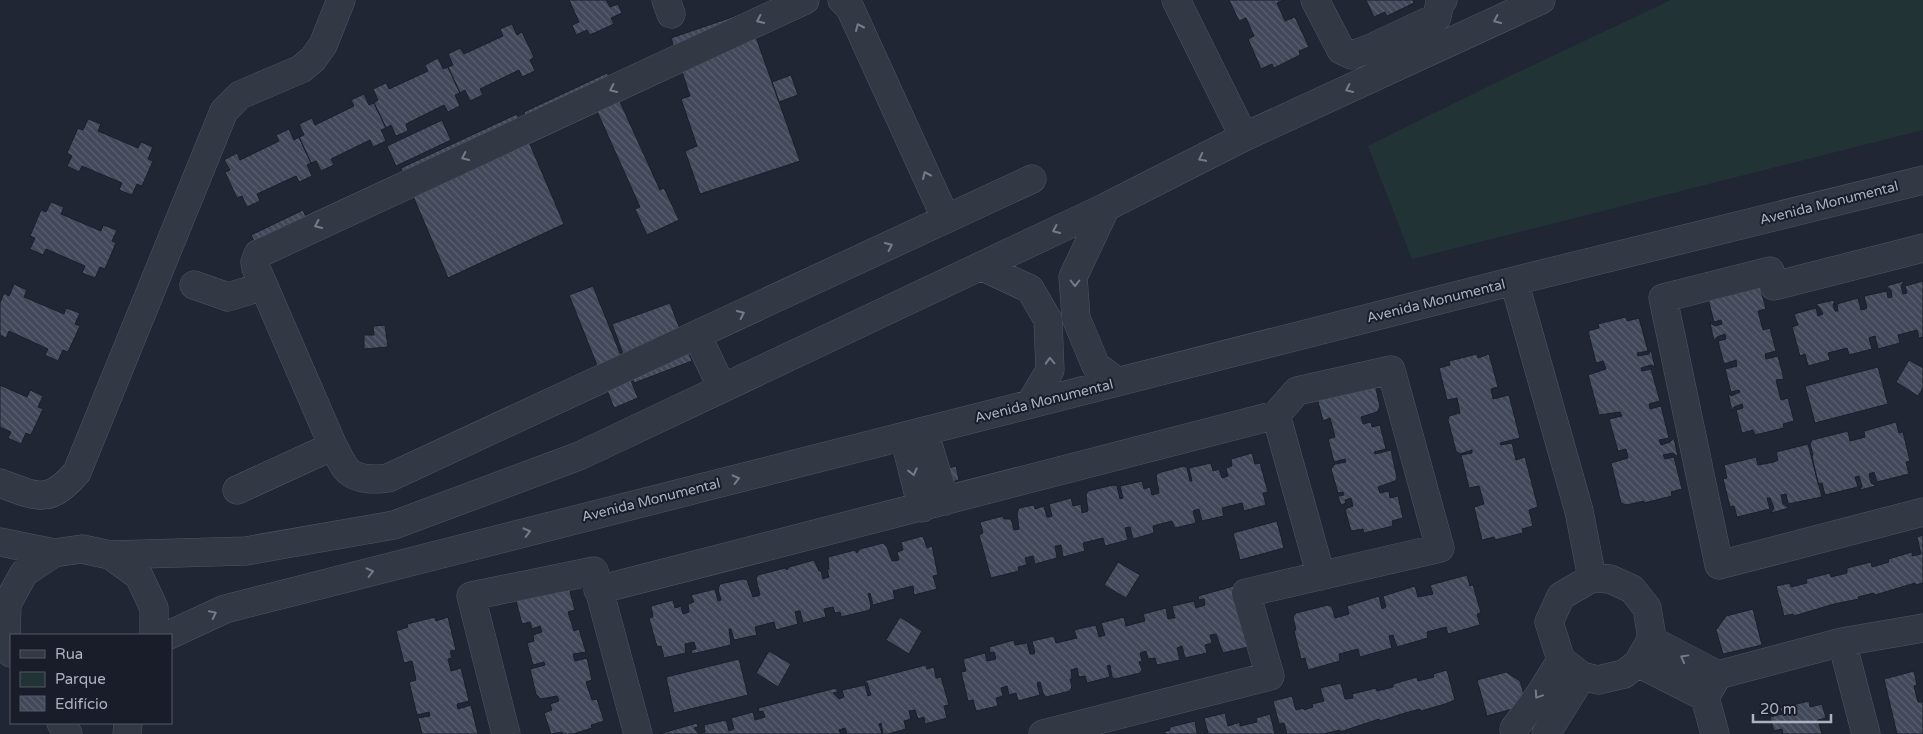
<svg xmlns="http://www.w3.org/2000/svg" width="1923" height="734" viewBox="0 0 1923 734" font-family="'Varela Round',sans-serif">
	<style>
		.green { fill: #223336 }
		.building { fill: url(#building-back-hatch); stroke: #1a1f2b }
		.lines { fill: none; stroke-linecap: round; stroke-linejoin: round }
		.minor-casing { stroke: #505563; stroke-width: 29 }
		.minor { stroke: #333845; stroke-width: 28 }
		.oneway { stroke: #767b8a }
		.labels { text-anchor: middle; dominant-baseline: central; stroke-width: 4; stroke-linejoin: round; paint-order: stroke }
		.street-label { font-size: 14px; fill: #adb2c2; stroke: #191d29 }
	</style>
	<defs>
		<pattern id="building-back-hatch" width="6" height="6" patternUnits="userSpaceOnUse" patternTransform="scale(1.25)"><rect width="6" height="6" fill="#414859"/><path d="M-1 5l2 2M0 0l6 6M5-1l2 2" fill="none" stroke="#5a606f"/></pattern>
	</defs>
	<rect width="100%" height="100%" fill="#202634"/>
	<path class="green" d="M1671,0H1923V130L1412,259L1368,146L1491,85Z"/>
	<path class="building" d="M569,0H606L610,7L618,4L622,13L611,18L614,24L590,35L587,30L576,35L572,25L579,22Z
		M1229,0H1284L1277,3L1285,21L1295,17L1309,47L1299,51L1300,55L1274,68L1272,64L1261,69L1248,39L1254,36L1246,18L1239,21Z
		M1366,0H1413L1414,3L1387,16L1385,12L1374,17Z
		M747,12L800,161L700,194L685,151L697,146L681,99L690,96L671,38Z
		M512,24L517,35L522,32L534,57L530,60L535,71L522,77L519,70L480,89L483,95L470,101L465,90L460,93L448,67L453,65L448,54L460,48L464,54L503,36L500,29Z
		M438,58L443,69L448,67L460,93L455,95L460,106L448,112L444,105L406,124L408,131L396,136L391,125L386,128L374,103L378,100L373,89L386,83L389,89L428,71L425,65Z
		M607,73L660,190L664,188L679,220L647,235L635,209L640,207L595,107L533,135L524,112Z
		M791,75L798,95L779,102L772,82Z
		M364,94L369,105L374,103L386,128L381,130L386,141L373,147L370,140L331,159L334,165L321,171L316,161L311,163L299,137L304,135L299,124L312,118L315,125L354,106L351,100Z
		M517,114L564,224L448,278L401,168Z
		M88,119L101,124L98,131L138,148L141,142L153,147L148,159L153,161L142,186L137,184L132,195L119,190L122,183L82,166L79,172L67,166L72,156L67,153L78,128L83,130Z
		M442,120L451,140L396,166L387,146Z
		M289,129L294,140L299,137L311,163L307,165L312,176L299,182L296,176L257,194L260,201L247,207L242,196L237,198L225,172L230,170L224,160L237,153L240,160L279,141L276,135Z
		M51,202L64,207L61,214L101,231L103,225L117,230L112,241L116,243L105,269L100,267L95,278L82,273L85,266L46,249L43,255L30,249L35,238L30,236L41,210L46,212Z
		M303,210L313,233L258,248L251,235Z
		M1904,281L1901,286L1903,294L1907,293L1905,286L1923,281V337L1919,338L1917,330L1898,335L1900,343L1878,349L1875,336L1869,338L1872,349L1849,355L1847,348L1828,353L1830,360L1808,366L1805,354L1800,356L1792,327L1798,325L1794,314L1816,308L1818,316L1823,314L1820,308L1816,304L1835,300L1833,305L1835,311H1838L1837,304L1858,298L1861,310L1865,309L1867,308L1864,296L1887,291L1888,298L1892,297L1891,290L1886,286Z
		M14,284L27,290L24,297L64,314L66,308L80,313L75,324L80,326L68,352L63,350L58,361L45,355L48,349L9,331L6,338L0,335V303L4,293L9,296Z
		M593,286L638,398L614,408L569,295Z
		M1760,287L1766,309L1758,311L1763,330L1770,328L1776,351L1765,354L1766,359L1778,356L1784,379L1776,380L1781,400L1788,398L1794,421L1783,424L1784,428L1755,435L1753,430L1742,433L1736,410L1743,408L1742,404L1734,407L1732,411L1728,393L1731,396L1740,392L1739,390L1731,392L1725,369L1737,366L1736,360L1724,364L1718,341L1726,339L1725,334L1717,337L1714,341L1710,323L1715,326L1722,324L1721,320L1714,322L1708,299Z
		M670,303L692,361L634,383L612,324Z
		M1626,317L1627,321L1639,318L1648,351L1637,353L1638,356L1649,354L1651,350L1655,367L1651,365L1641,368L1642,371L1651,369L1660,401L1649,404L1650,409L1661,406L1669,438L1659,440L1661,445L1670,442L1674,438L1678,457L1673,453L1663,455L1665,459L1674,457L1682,489L1671,492L1672,496L1644,503V501L1626,505L1621,503L1611,463L1628,458L1626,449L1618,451L1609,419L1622,416L1620,412L1599,415L1588,375L1606,369L1603,361L1596,363L1588,331L1599,328L1598,324Z
		M385,325L388,347L364,349V335H374L373,326Z
		M1477,354L1478,358L1489,354L1498,387L1491,389L1493,399L1509,395L1520,438L1500,443L1501,445L1512,443L1516,460L1525,457L1538,507L1529,510L1533,526L1522,529L1523,533L1495,540L1494,537L1482,540L1474,507L1484,504L1479,486L1469,488L1461,455L1472,453V450L1460,454L1456,451L1448,420L1449,416L1460,413L1457,398L1447,400L1439,368L1450,365L1449,361Z
		M1909,360L1923,368V388L1918,396L1896,382Z
		M1878,367L1888,404L1815,423L1805,386Z
		M1375,384L1380,407L1377,412L1361,417L1363,424L1371,422L1372,427L1380,425L1386,449L1374,452L1375,454L1391,450L1397,478L1395,481L1378,487L1380,493L1389,491L1390,498L1398,496L1403,518L1392,521L1393,526L1364,533L1363,529L1351,531L1345,509L1353,506L1351,498L1345,500L1346,503L1341,505L1338,496L1344,495L1343,492L1338,493L1331,469L1335,464L1346,462L1345,459L1334,462L1328,439L1335,437L1330,418L1323,421L1317,398Z
		M0,385L27,397L30,390L43,396L38,407L43,409L31,435L26,433L21,444L8,438L11,432L0,427Z
		M1896,422L1899,433L1903,432L1910,461L1906,462L1909,474L1877,482L1874,472L1869,474L1871,483L1876,486L1860,490L1862,486L1859,476L1855,477L1858,487L1825,495L1822,483L1818,484L1812,456L1813,455L1810,444L1812,440L1848,431L1850,441L1865,437L1864,431Z
		M1808,444L1822,497L1788,504L1786,494L1781,495L1783,504L1789,508L1771,513L1774,508L1770,498H1767L1770,509L1737,517L1734,506L1730,507L1723,479L1727,478L1724,465L1756,457L1758,465L1774,462L1778,460L1776,452Z
		M1252,453L1255,464L1260,463L1268,492L1263,493L1266,505L1244,511L1242,503L1222,508L1224,516L1202,521L1199,509L1193,511L1196,523L1175,528L1172,521L1153,526L1154,533L1133,539L1130,527L1125,528L1128,540L1105,546L1103,538L1083,543L1085,551L1063,557L1061,545L1057,546H1055L1057,558L1035,564L1033,556L1025,558L1027,565L1018,567L1019,571L991,578L979,535L983,533L980,522L1003,516L1004,519H1011L1014,530L1019,529L1017,513L1019,508L1034,505L1035,509L1044,506L1047,517H1050L1052,516L1049,504L1071,498L1073,506L1081,504L1082,513L1088,511L1086,495L1088,491L1113,485L1117,486L1120,499L1123,498L1120,486L1142,481L1144,489L1150,487L1152,495L1159,493L1156,476L1158,473L1184,466L1187,468L1190,481H1192L1189,468L1211,463L1213,471L1219,469L1222,478L1228,476L1226,468L1232,466L1231,459Z
		M956,466L959,480L938,486L935,471Z
		M1277,521L1284,548L1240,560L1233,533Z
		M1923,535V583L1915,585V583L1875,595L1874,593L1858,597L1859,599L1834,604L1794,616L1793,614L1784,616L1776,586L1790,583L1791,587L1807,583L1806,579L1830,573L1831,577L1847,573V568L1871,562L1872,567L1889,562L1888,559L1912,552V556L1921,554L1917,537Z
		M923,536L927,548L932,546L938,575L933,576L937,589L914,595L913,586L893,591L895,599L873,605L870,593L868,594L871,605L870,610L841,617L840,612L835,613L833,607L824,609L826,617L803,623L800,611H798L795,612L798,624L776,630L774,622L755,627L757,635L734,640L731,629H729L731,645L692,654L691,650L696,649L694,642L685,644L686,653L664,658L661,646L657,647L649,618L653,617L651,606L673,600L675,608L681,606L683,614L689,612L688,604L694,602L691,595L715,589L718,601L721,600L718,589L720,584L743,579L747,580L753,597L760,595L756,579L758,575L785,568L787,570L789,567L814,560L819,571H821L823,579L829,577L827,569H829L828,557L855,550L857,553L860,549L883,543L887,547L892,561L899,560L897,552L903,550L901,542Z
		M1118,562L1140,575L1126,598L1104,585Z
		M1467,575L1470,586L1473,585L1481,613L1477,614L1480,625L1448,634L1446,627L1427,632L1428,638L1397,647L1393,635L1389,636L1392,648L1360,657L1358,649L1339,654L1340,661L1308,670L1305,658L1301,659L1294,631L1296,630L1293,617L1296,613L1328,605L1332,607L1335,618L1349,614L1347,606L1379,596L1382,609L1386,607L1383,596L1415,586L1418,597L1433,594L1430,585Z
		M1234,586L1238,588L1248,647L1223,653L1216,634L1210,635L1212,643L1205,645L1207,653L1185,658L1182,646L1179,647L1177,648L1180,660L1157,665L1155,658L1148,659L1146,651L1140,653L1142,661L1139,662L1142,670L1140,673L1115,679L1112,677L1110,665L1107,666L1110,677L1087,683L1085,676L1079,677L1077,668L1071,670L1072,679H1070L1072,686L1070,691L1046,697L1043,693L1040,682L1037,683L1040,695L1018,701L1016,693L1009,695L1007,686L1001,688L1003,696L996,698L998,706L976,711L973,700L968,701L961,672L966,671L963,659L985,653L987,661L996,659L994,652L990,653L989,647L1014,640L1015,645L1027,643L1030,654H1033L1035,653L1032,641L1054,636L1056,643L1077,638L1074,630L1096,625L1099,637L1105,635L1101,623L1124,617L1126,626L1145,621L1143,614L1166,608L1168,619L1172,618H1175L1172,606L1194,601L1196,608L1205,605L1204,599L1199,600L1198,596Z
		M569,588L575,610L568,612L574,631L579,629L586,652L573,654L575,661L587,658L592,680L586,682L592,700L597,699L604,721L591,725L592,728L573,734H563L562,732L551,734L544,713L552,710L550,704L559,701L557,696L541,699L536,694L530,669L545,665L544,662L533,665L527,643L534,641L533,635L542,632L540,626L532,629L530,622L522,624L516,601Z
		M1753,609L1762,645L1723,654L1716,630L1726,616Z
		M435,617L436,621L448,617L456,650L450,651L452,658L448,659L451,671L461,668L469,701L457,704L458,709L471,705L478,734H422L418,718L430,716L429,712L417,715L409,682L416,680L412,661L404,663L396,631L408,627L407,624Z
		M900,617L922,631L909,654L886,640Z
		M769,651L791,664L778,687L756,673Z
		M739,659L748,695L674,713L666,677Z
		M926,665L927,669L934,667L936,678L941,677L949,705L944,706L947,718L925,724L924,717L918,719L915,710L909,711L911,719L904,721L906,729L888,734H883L881,723L879,724L882,734H847L845,728L839,730L841,734H700L705,732L704,725L726,720L729,731L734,729L731,718L753,712L755,720L765,717L763,711L759,712L758,708L836,688L838,692L833,693L839,699L844,697L842,690L865,685L868,696L871,695L867,683L864,681Z
		M1447,670L1455,700L1445,704L1421,711L1420,709L1405,713L1380,721L1379,719L1340,732V730L1323,734H1287L1284,723L1279,724L1273,701L1292,696L1296,710L1304,708V710L1313,707L1312,704L1324,701L1320,688L1341,683L1345,699H1347L1353,698L1352,694L1376,688L1377,691L1393,687V684L1417,677L1418,681L1434,677L1433,674Z
		M1914,671L1917,685L1914,686L1918,702H1923V734H1897L1884,679Z
		M1506,672L1520,681L1527,705L1487,716L1477,680Z
		M1809,701L1810,707L1822,704L1826,718L1818,720L1822,734H1783L1782,729L1774,731L1770,717L1782,714L1780,708Z
		M1225,713L1228,726L1240,722V726L1257,722L1256,718L1270,714L1275,734H1204L1208,733L1204,718Z
		M1195,721L1197,733L1200,734H1165L1164,732L1170,730V727Z
		M697,723L698,727L694,728L699,734H659Z"/>
	<g class="lines">
		<g class="minor-casing">
			<path id="minor" d="M666,0L671,14
				M805,0L258,254L255,262L256,268L333,446C338,454 342,465 348,471C358,480 376,480 388,478L1032,179
				M842,0L850,8L946,219
				M1176,0L1244,137
				M1315,0L1341,50L1352,55L1371,48L1437,17L1440,2L1443,0
				M1106,207L1073,277L1076,318L1096,366L1118,382
				M1923,248L1774,286L1770,271L1663,298L1719,565L1923,512
				M981,266L1030,289L1048,320L1050,370L1030,404
				M1514,281L1579,511L1592,578
				M194,285L228,297L264,286
				M697,335L722,388
				M924,431L945,501
				M904,436L922,508
				M0,483C37,497 49,505 77,472L224,111L240,95L301,69L313,59L323,45L341,0
				M237,490L333,446
				M0,542L54,553L82,549L110,555L139,576L154,608V635
				M110,555L246,551L394,525L579,456L1106,207L1244,137L1541,0
				M1592,578L1610,579L1632,589L1647,608L1651,632V640L1638,663L1624,674L1598,680L1582,676L1561,660L1549,622L1561,596Z
				M598,590L1276,415L1321,576
				M169,635L225,609L1514,281L1923,180
				M1651,640L1718,675
				M1842,642L1866,734
				M11,653L6,641L7,604L24,573L54,553
				M1638,663L1705,697
				M61,723L68,734
				M1514,729L1540,694L1561,660
				M127,734L128,723
				M506,734L471,596L594,571L638,734
				M1043,734L1270,676L1246,593L1440,548L1391,370L1297,391L1276,415
				M1546,734L1582,676
				M1715,734L1705,697L1718,675L1842,642L1923,628"/>
		</g>
		<use href="#minor" class="minor"/>
	</g>
	<defs><path id="oneway-chevron" d="M-2-3.5L2.5 0L-2 3.5" fill="none" stroke-width="1.6" stroke-linecap="round" stroke-linejoin="round" transform="scale(1.25)"/></defs>
	<g class="oneway">
		<use href="#oneway-chevron" transform="translate(760 20) rotate(155)"/>
		<use href="#oneway-chevron" transform="translate(1497 20) rotate(155)"/>
		<use href="#oneway-chevron" transform="translate(859 27) rotate(-114)"/>
		<use href="#oneway-chevron" transform="translate(613 89) rotate(155)"/>
		<use href="#oneway-chevron" transform="translate(1349 89) rotate(155)"/>
		<use href="#oneway-chevron" transform="translate(465 157) rotate(155)"/>
		<use href="#oneway-chevron" transform="translate(1202 158) rotate(153)"/>
		<use href="#oneway-chevron" transform="translate(926 175) rotate(-114)"/>
		<use href="#oneway-chevron" transform="translate(318 225) rotate(155)"/>
		<use href="#oneway-chevron" transform="translate(1056 230) rotate(155)"/>
		<use href="#oneway-chevron" transform="translate(889 246) rotate(-25)"/>
		<use href="#oneway-chevron" transform="translate(1075 283) rotate(90)"/>
		<use href="#oneway-chevron" transform="translate(741 314) rotate(-25)"/>
		<use href="#oneway-chevron" transform="translate(1050 361) rotate(-92)"/>
		<use href="#oneway-chevron" transform="translate(913 472) rotate(76)"/>
		<use href="#oneway-chevron" transform="translate(736 479) rotate(-14)"/>
		<use href="#oneway-chevron" transform="translate(527 532) rotate(-14)"/>
		<use href="#oneway-chevron" transform="translate(370 572) rotate(-14)"/>
		<use href="#oneway-chevron" transform="translate(213 614) rotate(-26)"/>
		<use href="#oneway-chevron" transform="translate(1684 658) rotate(-151)"/>
		<use href="#oneway-chevron" transform="translate(1538 695) rotate(124)"/>
	</g>
	<g class="labels">
		<g class="street-label">
			<text transform="translate(1829 203) rotate(-14)">Avenida Monumental</text>
			<text transform="translate(1436 301) rotate(-14)">Avenida Monumental</text>
			<text transform="translate(1044 401) rotate(-14)">Avenida Monumental</text>
			<text transform="translate(651 500) rotate(-14)">Avenida Monumental</text>
		</g>
	</g>
	<rect x="10" y="634" width="162" height="90" fill="#191d29" stroke="#545966"/>
	<rect x="20" y="650" width="25" height="8" fill="#333845" stroke="#545966"/>
	<text x="55" y="659" font-size="15" fill="#adb2c2">Rua</text>
	<rect x="20" y="672" width="25" height="15" fill="#223336" stroke="#545966"/>
	<text x="55" y="684" font-size="15" fill="#adb2c2">Parque</text>
	<rect x="20" y="696" width="25" height="15" fill="url(#building-back-hatch)" stroke="#545966"/>
	<text x="55" y="709" font-size="15" fill="#adb2c2">Edifício</text>
	<path d="M1753 714v8h78v-8" fill="none" stroke="#adb2c2" stroke-width="2.5"/>
	<text x="1760" y="714" font-size="15" fill="#adb2c2" stroke="#191d29" stroke-width="4" paint-order="stroke">20 m</text>
</svg>
